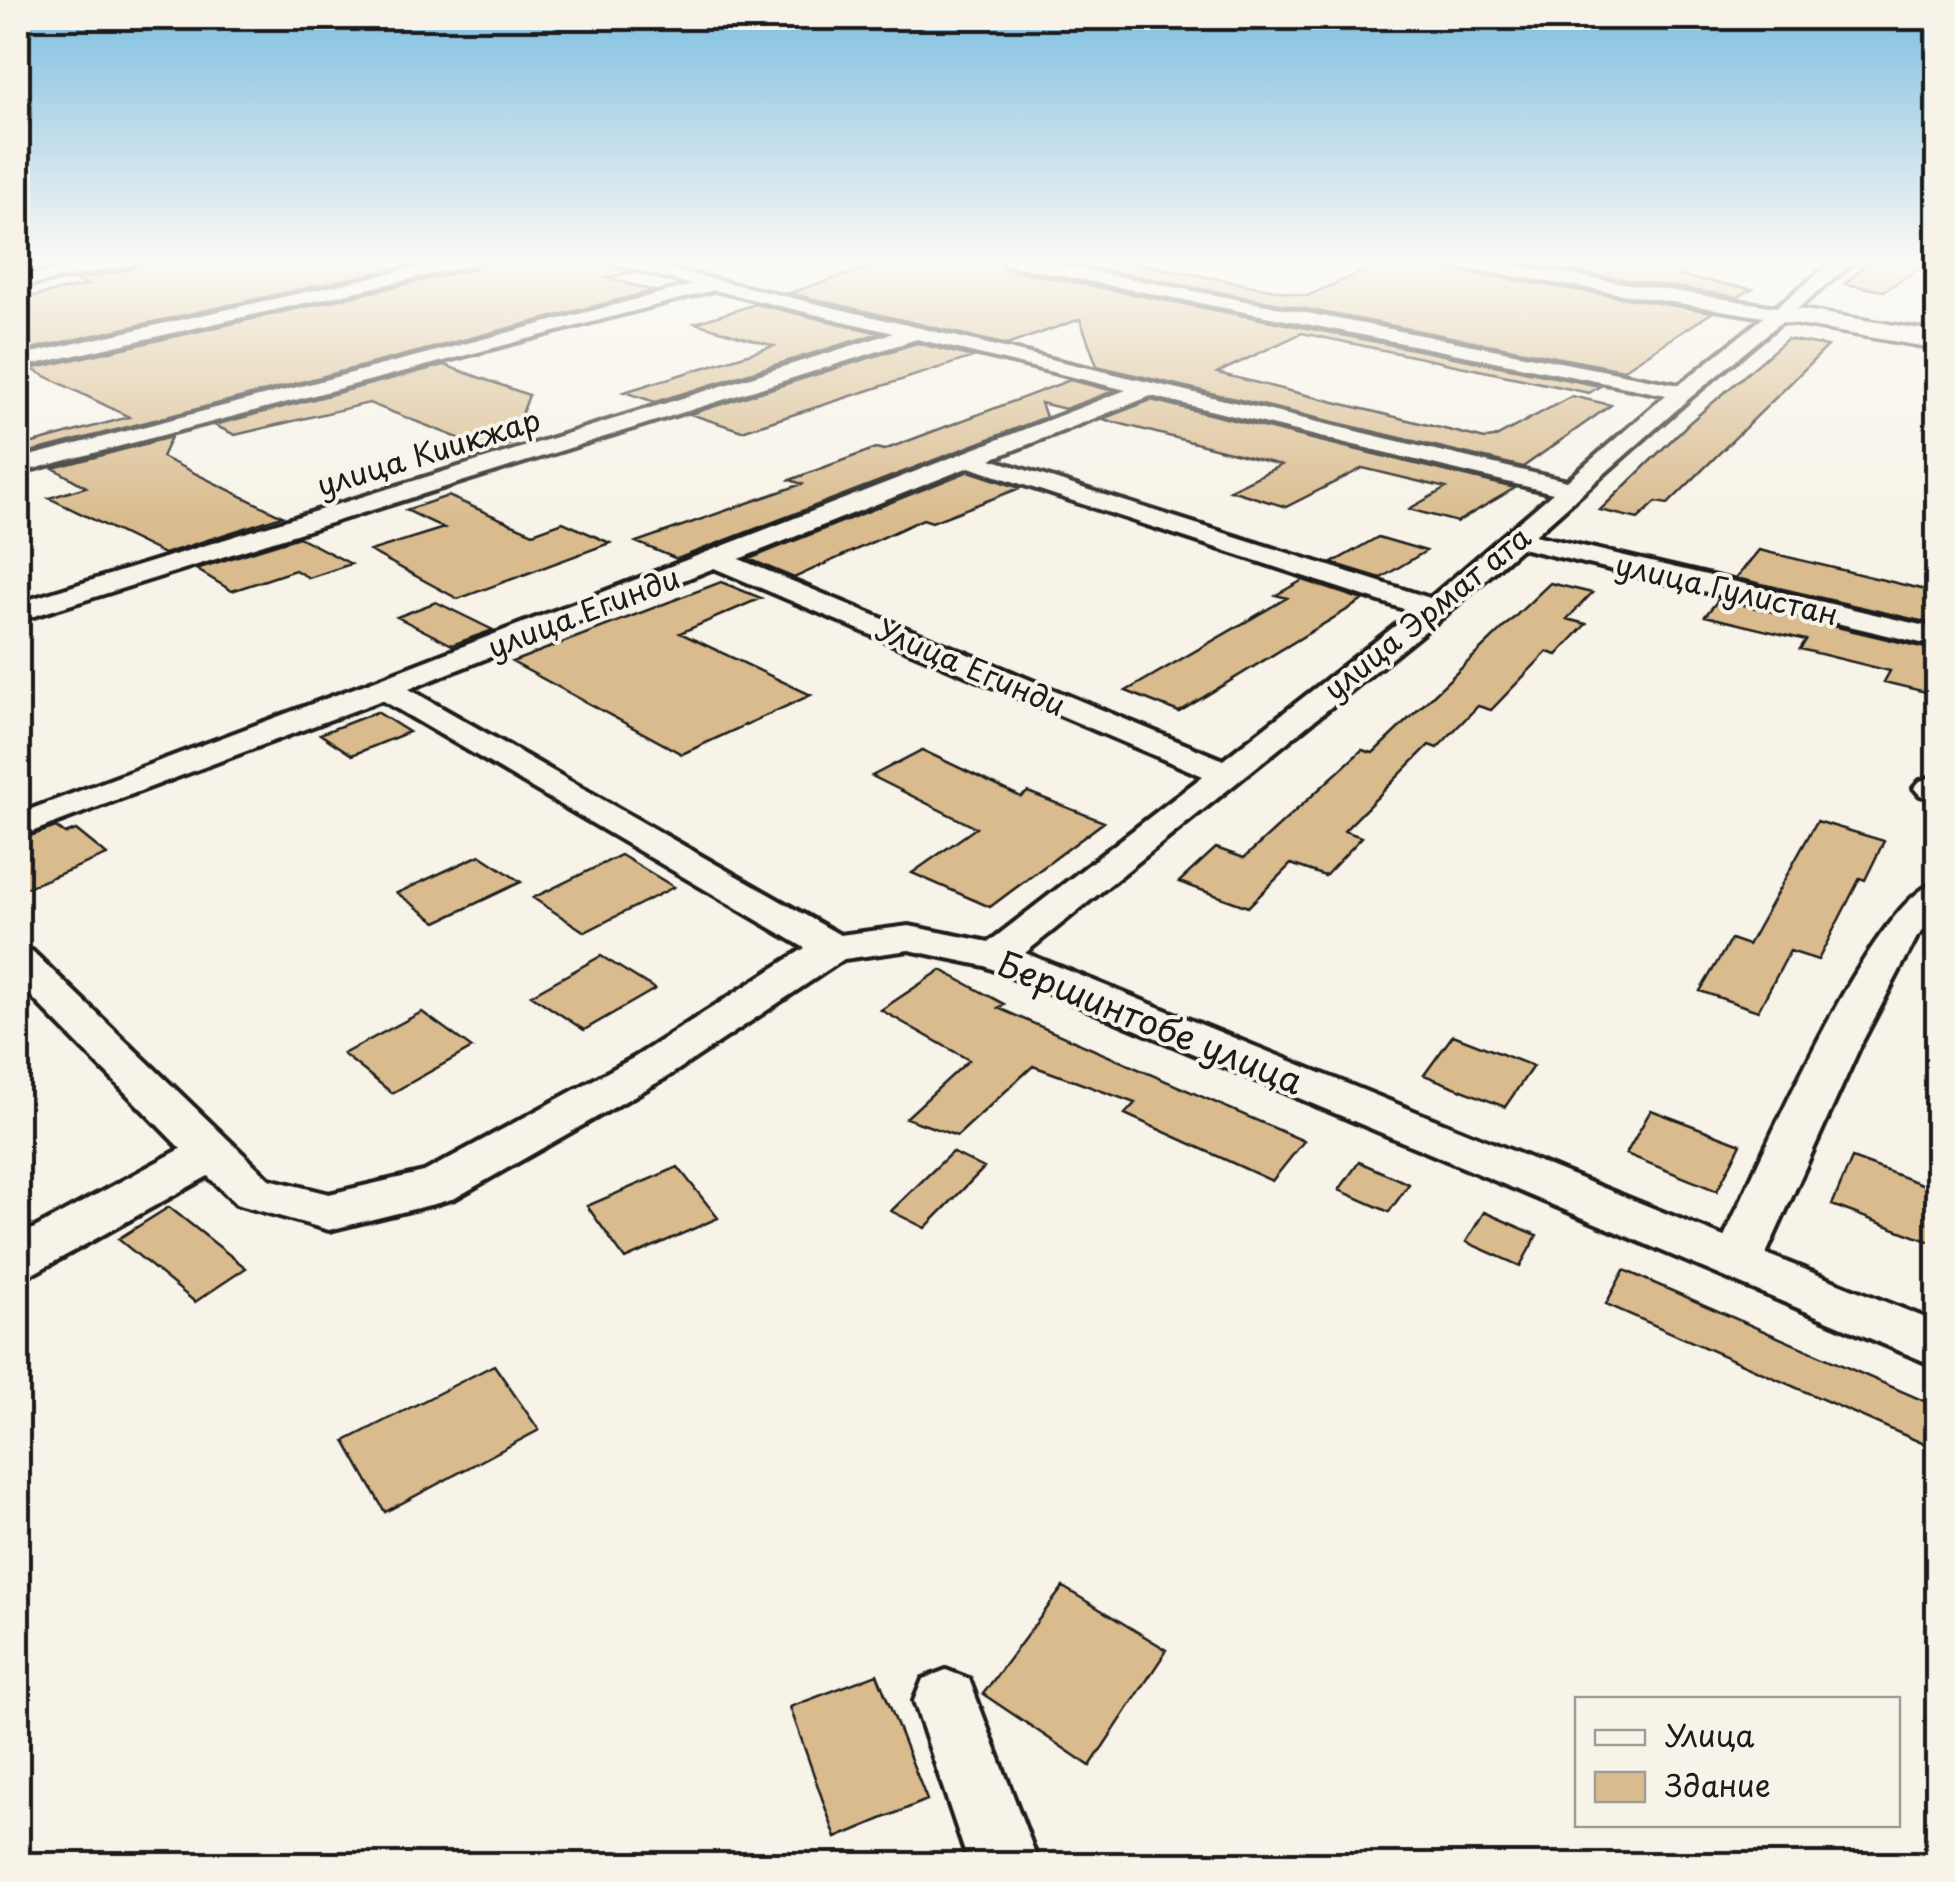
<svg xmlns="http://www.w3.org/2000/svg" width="1955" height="1882" viewBox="0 0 1955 1882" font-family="'Playpen Sans',sans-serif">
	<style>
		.building { fill: #d9bb8d; stroke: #1c1c1c; stroke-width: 2.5 }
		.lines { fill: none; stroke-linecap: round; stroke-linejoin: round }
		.street-casing { stroke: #1c1c1c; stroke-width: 8 }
		.secondary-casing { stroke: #1c1c1c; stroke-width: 7 }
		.street { fill: #f7f3e8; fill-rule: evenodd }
		.secondary { fill: #f7f3e8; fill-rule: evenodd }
		.labels { text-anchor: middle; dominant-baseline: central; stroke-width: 8; stroke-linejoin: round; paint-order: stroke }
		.far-street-label { font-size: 30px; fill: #1c1c1c; stroke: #f7f3e8 }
		.street-label { font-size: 35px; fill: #1c1c1c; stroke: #f7f3e8 }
	</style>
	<rect width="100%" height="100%" fill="#f7f3e8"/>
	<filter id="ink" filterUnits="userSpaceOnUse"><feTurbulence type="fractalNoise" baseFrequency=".01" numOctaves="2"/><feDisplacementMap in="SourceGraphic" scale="20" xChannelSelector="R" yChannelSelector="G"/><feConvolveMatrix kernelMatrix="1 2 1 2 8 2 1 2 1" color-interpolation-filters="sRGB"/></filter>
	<g filter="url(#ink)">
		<path class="building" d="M142,260H433L18,352V299L88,285L74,280L131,269Z
			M484,260H598L631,272L608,278L653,291L27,453L18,447L129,417L31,369L473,269Z
			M892,260H995L1006,269L1600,386L1589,393L1302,333L1217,373L1485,439L1494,438L1572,396L1611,405L1523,467L1097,366L1080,319L1007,345L789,293Z
			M1051,260H1117L1307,296L1390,260L1713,312L1623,370Z
			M1524,260H1711L1679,276L1752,289L1738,297L1518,263Z
			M1870,260H1932L1884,291L1845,284Z
			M756,304L879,333L655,402L624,392L774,346L695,323Z
			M1787,339L1828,346L1668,504L1656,502L1638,519L1600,510L1689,423Z
			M917,343L973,357L742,431L690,414Z
			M444,365L529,395L511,444L489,450L369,403L235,435L214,425Z
			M1070,380L1114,391L1065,409L1041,403L1046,417L677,559L636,542L802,484L790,480L876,448L884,450Z
			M1151,400L1515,488L1457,522L1409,509L1446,488L1363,468L1286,507L1230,490L1281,465L1102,419Z
			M171,437L162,457L282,516L164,554L49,498L86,487L53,468Z
			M969,471L1020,488L932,522L923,519L794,578L749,559Z
			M448,496L533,533L563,522L610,543L458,599L370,551L444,528L406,510Z
			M299,537L351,564L309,578L295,570L232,591L196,569Z
			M1378,537L1426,551L1381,578L1332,563Z
			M1759,550L1938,593V625L1736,578Z
			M1303,580L1363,600L1179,712L1126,691L1287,598L1276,595Z
			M721,582L761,598L680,633L811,695L682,754L512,662Z
			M1550,583L1592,593L1567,619L1586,624L1557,655L1547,652L1491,710L1478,706L1437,748L1429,745L1344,831L1362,837L1325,876L1291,864L1248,907L1179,882L1216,848L1244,858L1362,750L1373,753Z
			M1719,599L1938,651V695L1884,682L1890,671L1800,649L1806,640L1705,616Z
			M436,602L493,630L452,645L397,617Z
			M377,712L409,732L352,755L320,734Z
			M922,750L1021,797L1028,792L1104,822L990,907L912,873L976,828L872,776Z
			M1817,821L1884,841L1865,880L1860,878L1818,960L1790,951L1758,1011L1700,991L1731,939L1748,945Z
			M56,827L65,834L76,830L107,855L18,891V840Z
			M480,855L521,882L437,922L397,893Z
			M621,855L674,887L585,932L533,898Z
			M601,956L655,989L584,1030L531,995Z
			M941,970L1004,1004L998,1008L1304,1141L1272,1181L1125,1114L1135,1103L1033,1066L957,1136L906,1118L969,1060L881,1010Z
			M422,1012L472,1048L392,1093L343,1054Z
			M1453,1035L1533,1066L1505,1107L1424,1075Z
			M1651,1110L1741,1144L1717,1191L1626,1154Z
			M952,1152L984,1168L925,1228L891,1211Z
			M1852,1158L1938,1190V1245L1832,1205Z
			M1359,1162L1409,1184L1389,1212L1339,1190Z
			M678,1167L718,1218L625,1259L587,1206Z
			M169,1207L246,1268L195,1302L118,1239Z
			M1484,1212L1537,1235L1520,1266L1466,1242Z
			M1624,1270L1938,1407V1450L1606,1304Z
			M494,1365L539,1430L385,1512L345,1441Z
			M1063,1587L1167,1650L1090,1766L983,1694Z
			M877,1674L927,1800L836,1838L790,1707Z"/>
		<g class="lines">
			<g class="street-casing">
				<path id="street" d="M104,260H139L130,265L18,287V277Z
					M449,260H481L472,265L18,368V356Z
					M602,260H632L1567,481L1666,395L1007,265L998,260H1033L1679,385L1764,317L1445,265L1436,260H1477L1776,307L1836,260H1856L1691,397L1535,535L1938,629V647L1521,548L1445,615L1025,953L1724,1237C1757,1169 1871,898 1938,882V916L1917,937L1861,1044L1766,1254L1938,1323V1367L985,966L909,950L844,959L667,1077L455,1198L438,1203L329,1230L236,1204L208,1176L36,1272L18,1277V1237L181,1149L18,983V948L32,951L269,1179L329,1194L424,1172L635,1057L805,948L382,700L18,837V814L373,681L1126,390L917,339L18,621V603L893,333L714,290L18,473V459L692,285ZM1151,396L1553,493L1430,598L991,459ZM969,467L1413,612L1223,760L739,559ZM714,568L1203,776L989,942L909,926L840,935L409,689Z
					M1932,777L1938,778V799L1920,795L1914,788L1920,781Z
					M946,1670L969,1679L1039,1864H969L914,1701L923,1679Z"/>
			</g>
			<g class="secondary-casing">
				<path id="secondary" d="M1780,306L1938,332V349L1770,320L1767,314Z"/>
			</g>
			<use href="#street" class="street"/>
			<use href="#secondary" class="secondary"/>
		</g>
	</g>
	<linearGradient id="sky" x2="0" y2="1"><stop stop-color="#7dbee0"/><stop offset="0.5" stop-color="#fbfaf5"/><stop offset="1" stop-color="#fbfaf5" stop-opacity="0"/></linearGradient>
	<rect width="1955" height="523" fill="url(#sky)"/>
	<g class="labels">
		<g class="far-street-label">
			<text transform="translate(428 451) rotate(-17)">улица Киикжар</text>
			<text transform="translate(1727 588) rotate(13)">улица Гулистан</text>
			<text transform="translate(583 611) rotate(-21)">улица Егинди</text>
			<text transform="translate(1426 612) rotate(-39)">улица Эрмат ата</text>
			<text transform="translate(971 666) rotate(23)">Улица Егинди</text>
		</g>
		<g class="street-label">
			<text transform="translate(1151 1021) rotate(22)">Бершинтобе улица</text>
		</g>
	</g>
	<rect width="1955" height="1882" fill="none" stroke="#f7f3e8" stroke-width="60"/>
	<rect x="30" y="30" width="1895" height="1822" fill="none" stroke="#1c1c1c" stroke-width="4" filter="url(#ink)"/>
	<rect x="1575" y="1697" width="325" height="130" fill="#f7f3e8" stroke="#9f9d96" stroke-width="2.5"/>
	<rect x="1595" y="1730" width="50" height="15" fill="#f7f3e8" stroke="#9f9d96" stroke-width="2.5"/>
	<text x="1665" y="1747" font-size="30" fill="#1c1c1c">Улица</text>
	<rect x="1595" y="1772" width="50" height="30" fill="#d9bb8d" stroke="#9f9d96" stroke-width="2.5"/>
	<text x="1665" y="1797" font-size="30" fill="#1c1c1c">Здание</text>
</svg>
